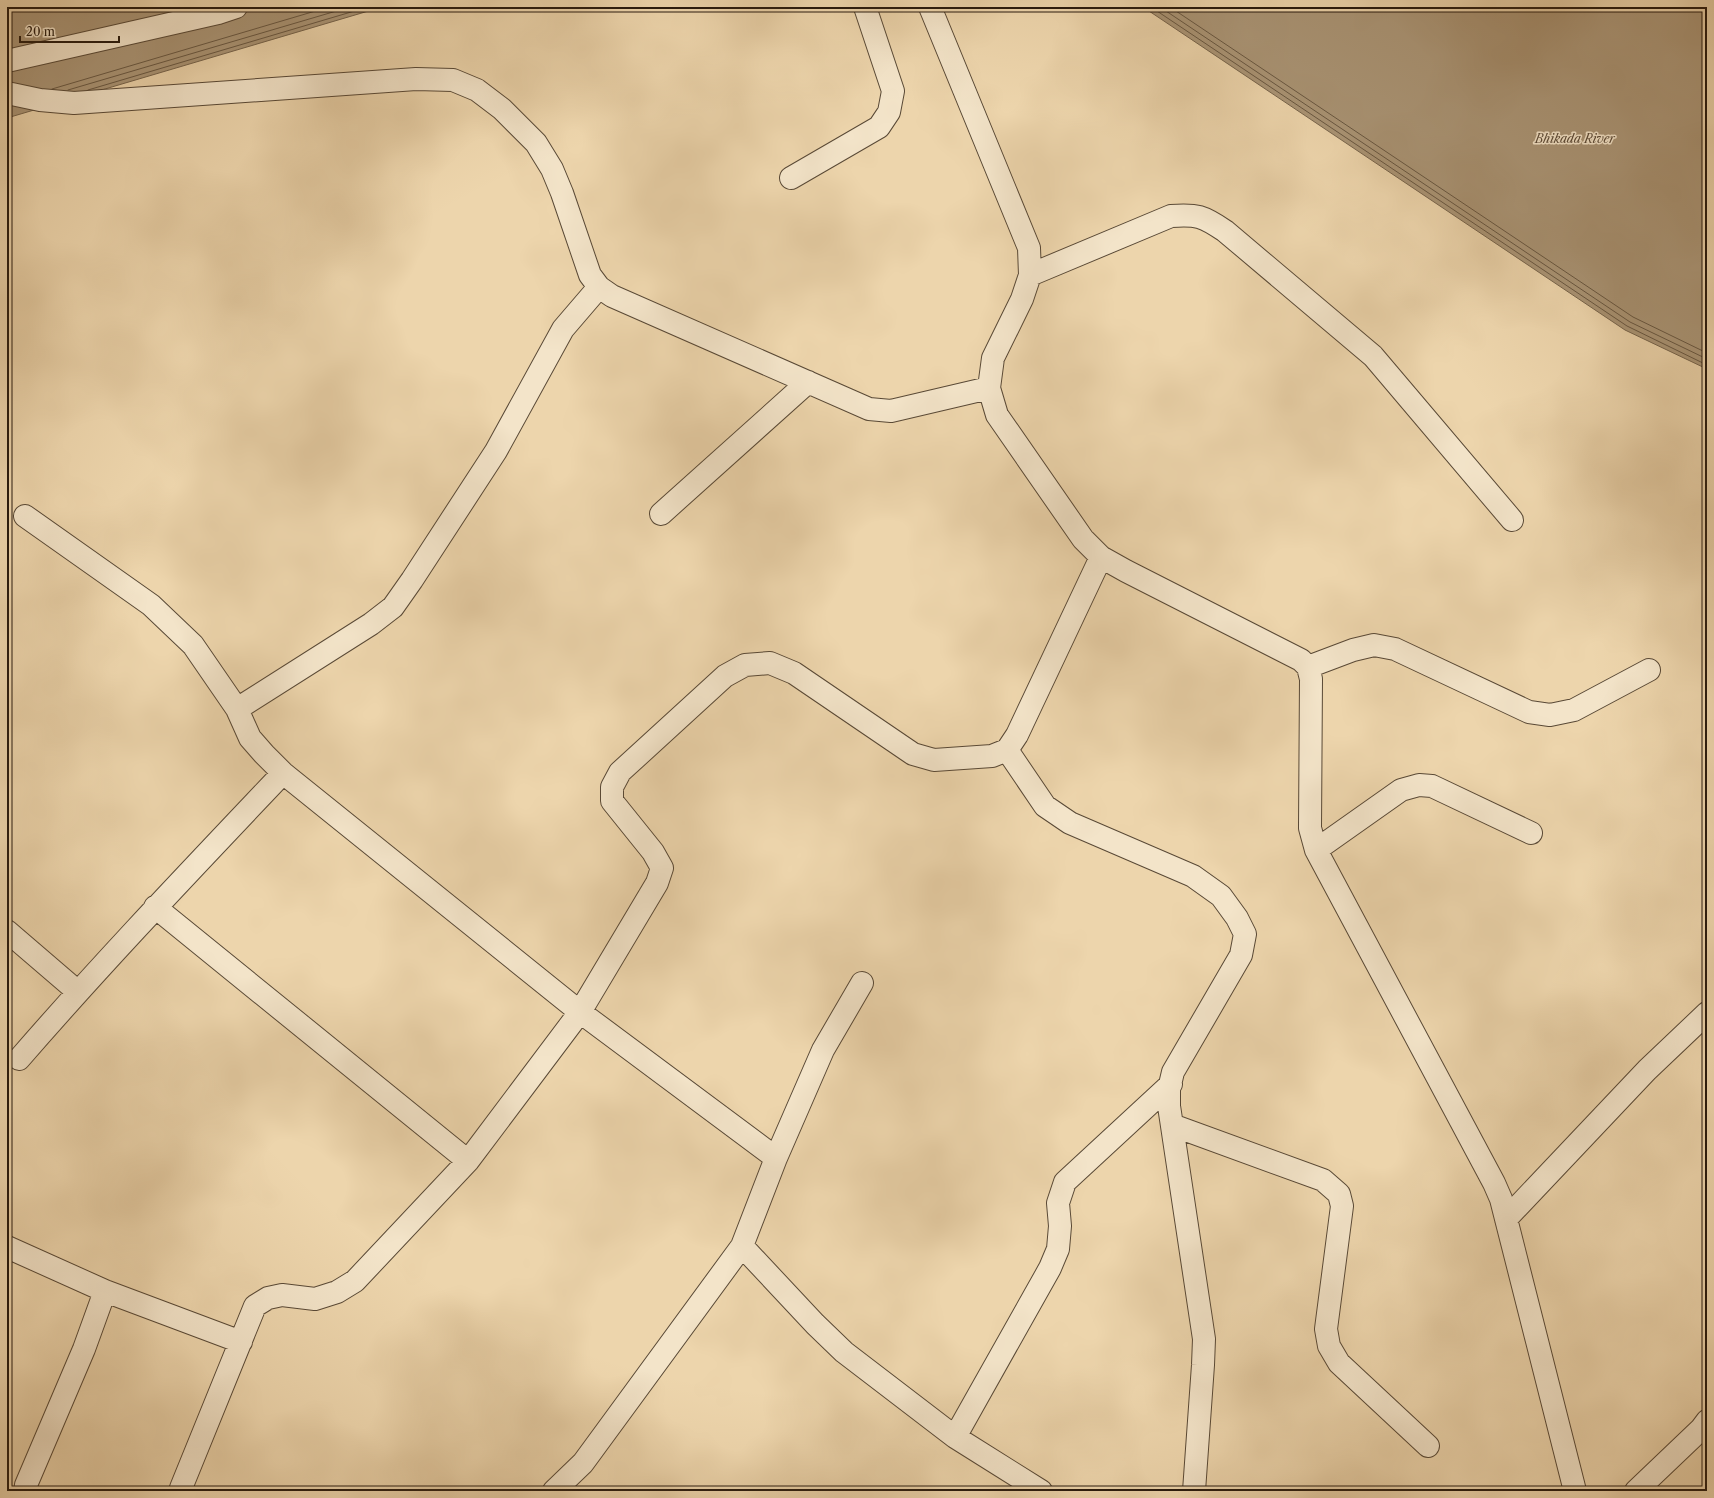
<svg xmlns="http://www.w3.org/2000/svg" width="1714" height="1498" viewBox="0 0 1714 1498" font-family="'Libre Caslon Text',serif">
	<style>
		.water { fill: #aa9576; stroke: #76644c }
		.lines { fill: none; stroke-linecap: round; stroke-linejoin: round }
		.shore { stroke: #695842; stroke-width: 1 }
		.minor-casing { stroke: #594936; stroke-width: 24 }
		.minor { stroke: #f3e4c9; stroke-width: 22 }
		.labels { text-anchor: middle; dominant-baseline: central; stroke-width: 3; stroke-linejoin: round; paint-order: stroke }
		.water-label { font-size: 12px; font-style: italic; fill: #5c4b38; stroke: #f3e4c9 }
	</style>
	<rect width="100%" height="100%" fill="#edd5ac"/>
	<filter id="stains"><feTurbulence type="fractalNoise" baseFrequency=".005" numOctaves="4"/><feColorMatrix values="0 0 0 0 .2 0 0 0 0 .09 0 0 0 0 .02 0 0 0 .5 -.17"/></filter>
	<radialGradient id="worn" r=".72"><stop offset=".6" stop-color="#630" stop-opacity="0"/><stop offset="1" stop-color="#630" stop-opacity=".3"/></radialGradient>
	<path class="water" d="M7,7H382L7,118Z
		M1143,7H1707V369L1625,330Z"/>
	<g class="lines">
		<path class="shore" d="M1151,7L1627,326L1707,365
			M1160,7L1630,322L1707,359
			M1170,7L1633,317L1707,353
			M52,89L329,7
			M68,90L350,7
			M88,90L368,7"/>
		<g class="minor-casing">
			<path id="minor" d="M930,7L1029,248L1030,275L1022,299L993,358L989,388L997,415L1083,539L1101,557L1126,571L1301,660L1308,667L1311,679L1310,828L1316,850L1494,1183L1501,1199L1575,1491
				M7,61L218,13L236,7
				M7,93L40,100L74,103L416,79L453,80L477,90L502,109L536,143L552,169L562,193L590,275L599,287L612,296L869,409L891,411L989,388
				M791,178L879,127L889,112L893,91L865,7
				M1030,275L1171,216C1197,214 1203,216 1225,231L1373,356L1512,520
				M661,514L808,382
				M25,516L151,605L193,645L237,709L250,738L264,754L283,773L580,1012L776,1158
				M1308,667L1353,650L1374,645L1395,649L1529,712L1550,715L1574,710L1649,670
				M237,709L371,624L393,607L412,580L496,451L563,329L599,287
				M1007,750L1045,806L1070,823L1193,876L1221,896L1237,918L1245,934L1241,955L1173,1072L1169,1089V1106L1204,1339L1203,1365L1194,1491
				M1316,850L1401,790L1419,785L1432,786L1531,833
				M155,907L468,1161
				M7,931L78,992
				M19,1059C104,961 194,867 283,773
				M1172,1125L1323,1180L1339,1194L1342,1206L1326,1329L1329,1346L1339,1363L1428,1446
				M1506,1219L1647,1070L1707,1013
				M742,1246L815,1324L844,1352L955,1437L1041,1491
				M7,1247L105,1291L241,1342
				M955,1437L1050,1268L1058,1249L1060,1226L1058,1203L1065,1182L1171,1084
				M181,1488L255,1306L268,1298L282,1295L315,1299L337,1292L355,1281L468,1161L580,1012L657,883L662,868L653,852L612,801V787L620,772L725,676L745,665L770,663L794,673L913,754L934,760L992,756L1007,750L1017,735L1101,557
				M25,1491L26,1485L84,1349L105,1291
				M554,1491L583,1463L742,1246L776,1158L823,1050L862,983
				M1636,1491L1701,1429L1707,1421"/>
		</g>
		<use href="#minor" class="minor"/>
	</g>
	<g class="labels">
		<g class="water-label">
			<text x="1575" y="138">Bhikada River</text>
		</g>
	</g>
	<rect width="1714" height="1498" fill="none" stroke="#edd5ac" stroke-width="24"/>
	<rect x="8" y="8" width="1698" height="1482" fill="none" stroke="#281a0e" stroke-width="2"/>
	<rect x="12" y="12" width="1690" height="1474" fill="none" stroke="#281a0e"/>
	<path d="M20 36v6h99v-6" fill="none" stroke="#281a0e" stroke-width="2"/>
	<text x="26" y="36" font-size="12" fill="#281a0e" stroke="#f3e4c9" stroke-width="3" paint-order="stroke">20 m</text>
	<rect width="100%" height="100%" filter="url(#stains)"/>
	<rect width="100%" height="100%" fill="url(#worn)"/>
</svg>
